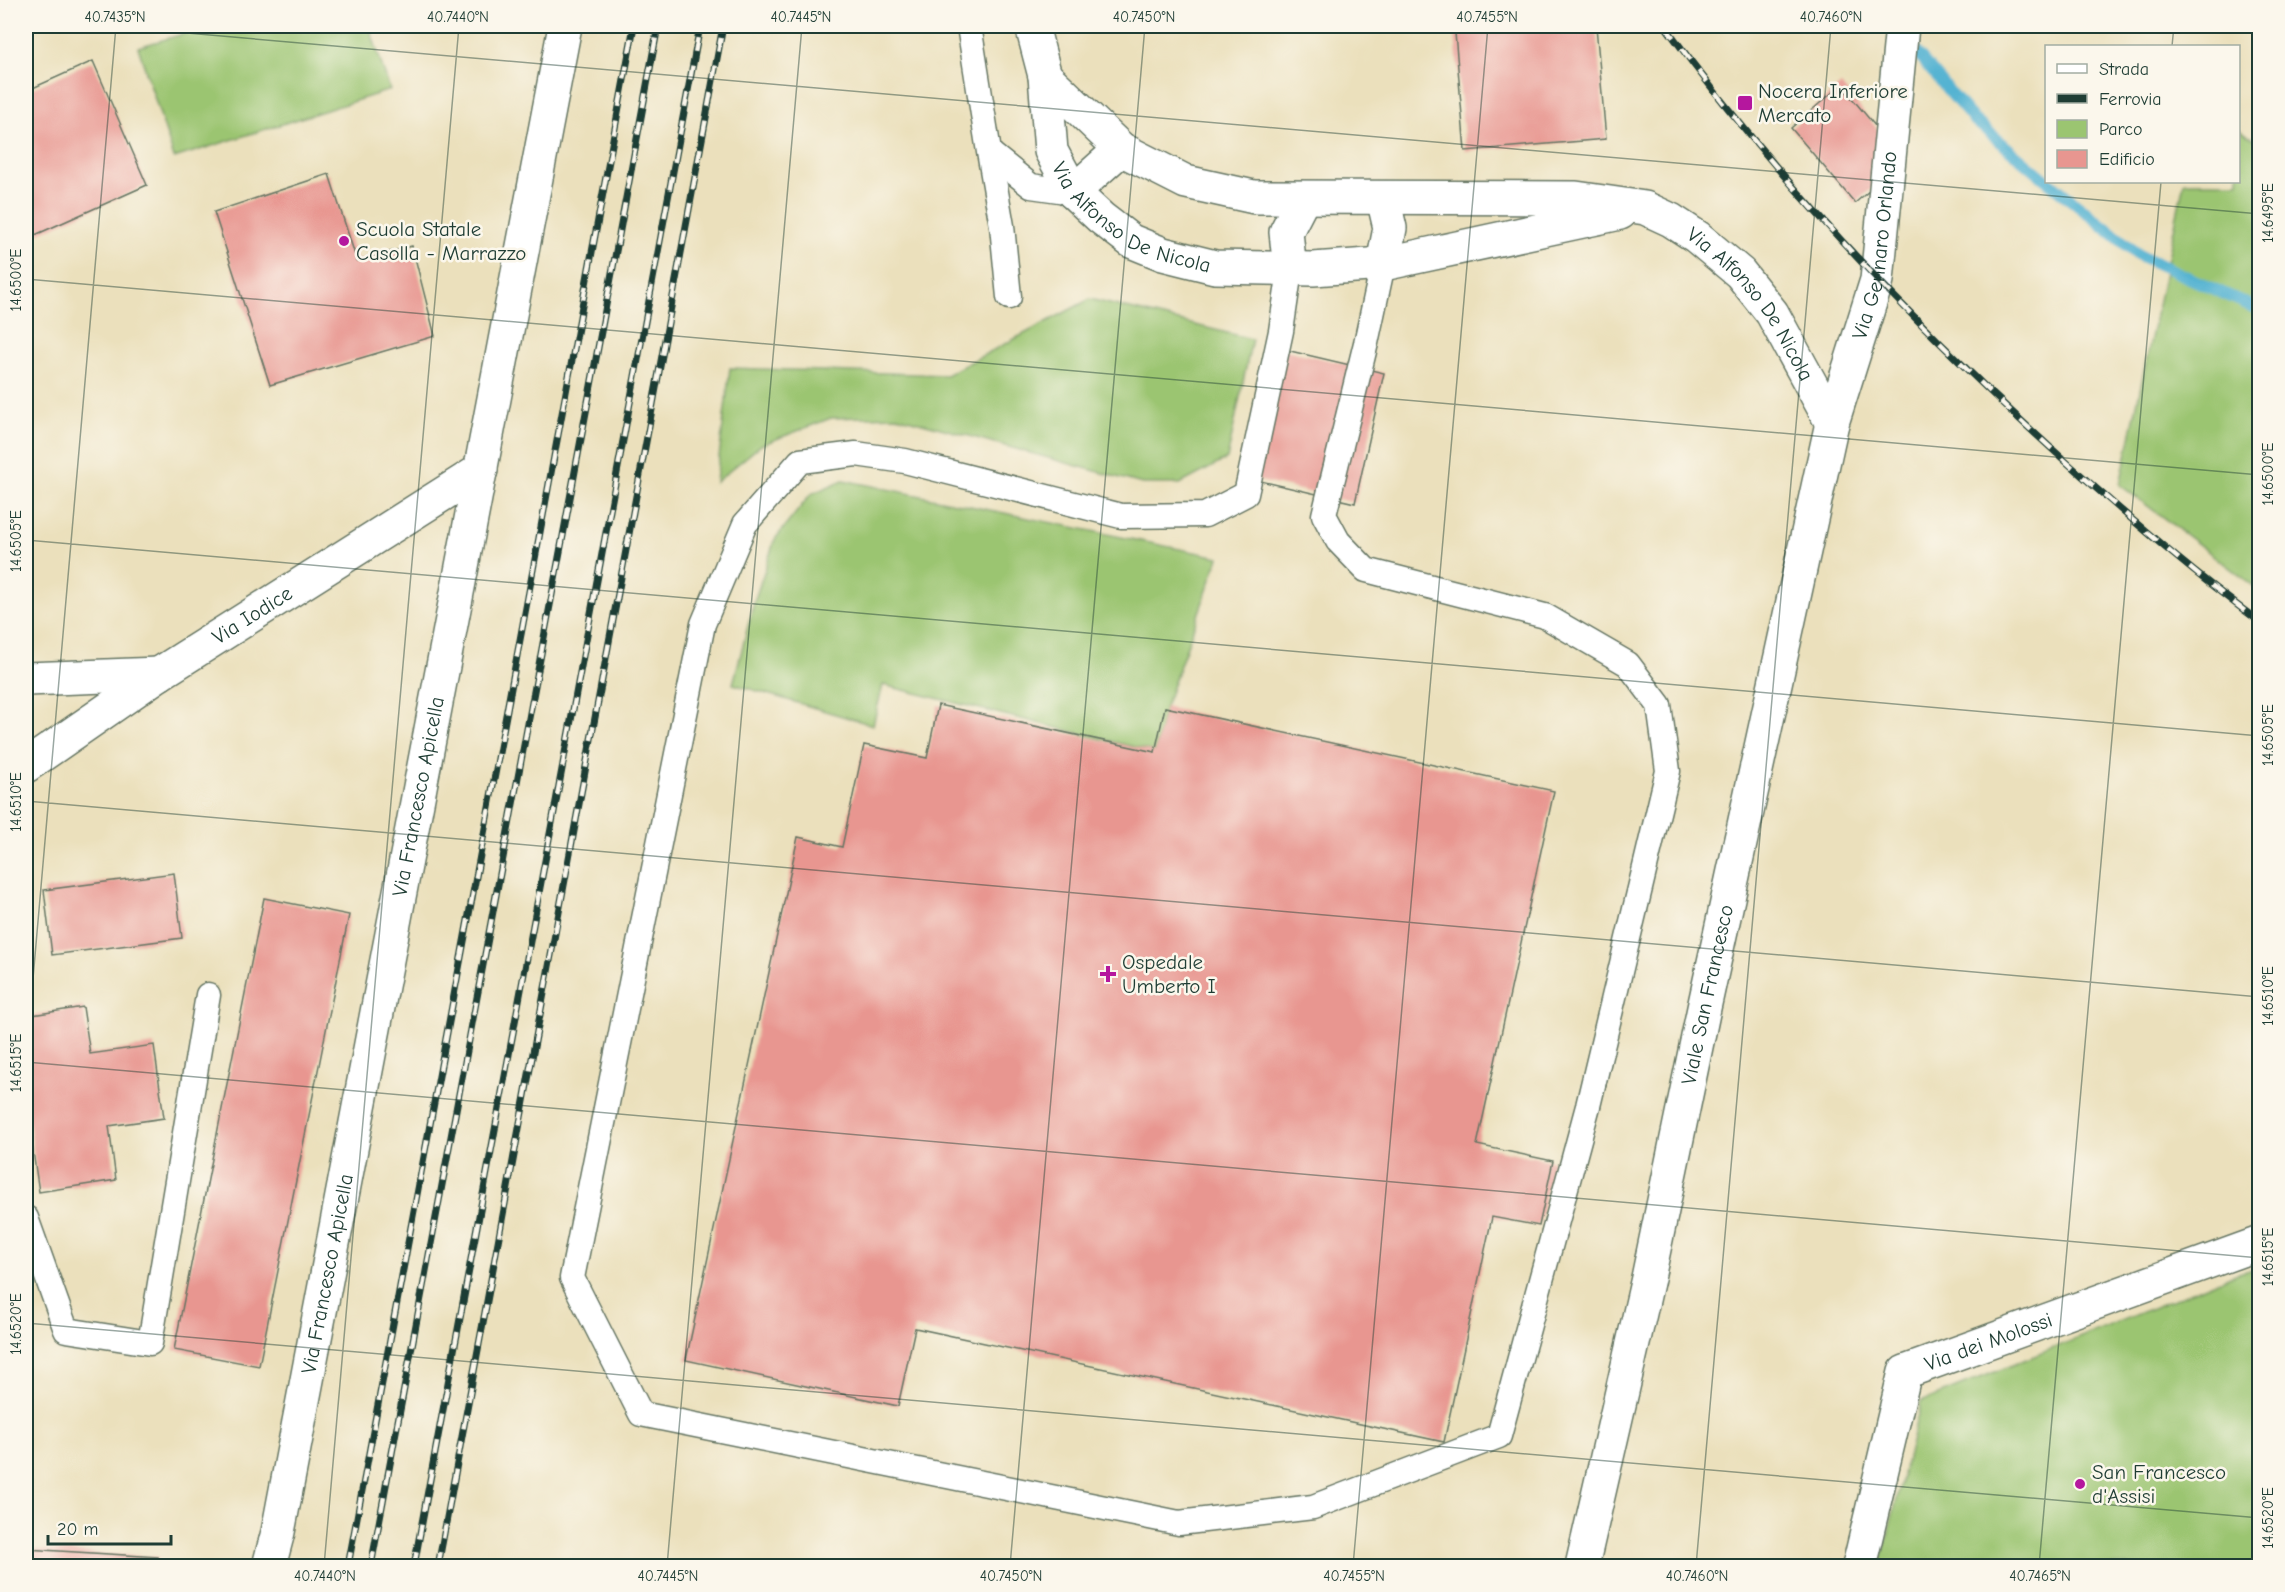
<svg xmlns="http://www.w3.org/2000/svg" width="2285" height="1592" viewBox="0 0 2285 1592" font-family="'Comic Neue',sans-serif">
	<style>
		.green { fill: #9bc571; stroke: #5d8152; stroke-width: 1.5 }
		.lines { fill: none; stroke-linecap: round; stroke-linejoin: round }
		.stream { stroke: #54b3d2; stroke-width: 12 }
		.building { fill: #e89690 }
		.service-casing { stroke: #667664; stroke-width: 27 }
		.minor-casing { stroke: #667664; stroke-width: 36 }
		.service { stroke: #fff; stroke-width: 24 }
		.minor { stroke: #fff; stroke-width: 33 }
		.rail-casing { stroke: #1f3d34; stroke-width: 7 }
		.rail { stroke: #fbf7ec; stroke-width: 4.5; stroke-dasharray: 14; stroke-linecap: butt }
		.ticks { fill: none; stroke: #1f3d34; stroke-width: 1.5; stroke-opacity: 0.45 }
		.poi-dot { fill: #b5179e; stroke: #fbf7ec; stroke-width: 2 }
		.labels { text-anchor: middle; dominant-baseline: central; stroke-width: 5; stroke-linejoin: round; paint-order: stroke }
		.poi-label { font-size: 21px; fill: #1f3d34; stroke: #fbf7ec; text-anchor: start }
		.street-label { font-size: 21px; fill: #1f3d34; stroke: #fbf7ec }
		.neatline { fill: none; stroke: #1f3d34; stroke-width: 2 }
		.ticks-label { font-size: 15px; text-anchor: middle; fill: #1f3d34 }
	</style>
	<rect width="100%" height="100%" fill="#fbf7ec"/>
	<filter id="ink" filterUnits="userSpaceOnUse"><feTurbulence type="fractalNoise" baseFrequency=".0167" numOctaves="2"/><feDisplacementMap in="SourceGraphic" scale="12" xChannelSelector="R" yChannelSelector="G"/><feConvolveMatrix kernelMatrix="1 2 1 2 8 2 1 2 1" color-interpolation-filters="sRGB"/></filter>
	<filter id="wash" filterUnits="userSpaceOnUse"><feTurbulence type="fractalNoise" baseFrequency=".008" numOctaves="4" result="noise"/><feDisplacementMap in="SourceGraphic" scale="24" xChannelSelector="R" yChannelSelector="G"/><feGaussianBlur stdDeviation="1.35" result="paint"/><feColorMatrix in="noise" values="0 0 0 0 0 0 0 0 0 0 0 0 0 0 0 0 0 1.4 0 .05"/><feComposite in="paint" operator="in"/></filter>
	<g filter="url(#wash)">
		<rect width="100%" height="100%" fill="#ebe0bc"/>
		<path class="green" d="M211,26H369L390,90L174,158L138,47Z
			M2239,130L2260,142L2259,590L2120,485L2184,182H2238Z
			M1090,299L1252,339L1227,459L1180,484H1142L897,416L831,418L761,445L716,482L730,368L946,375Z
			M843,480L1219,557L1165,707L1155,752L883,685L873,725L733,684L755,599L775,539L811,494Z
			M2259,1268V1566H1880L1921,1402L2238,1273Z"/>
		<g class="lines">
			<path class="stream" d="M1907,42L1973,119L2046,180
				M2049,182L2139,255L2260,310"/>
		</g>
		<g id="blocks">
			<path class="building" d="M1541,26H1596L1606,139L1465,151L1455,33Z
				M93,61L147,185L26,239V91Z
				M1841,85L1881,133L1877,184L1855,203L1791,128Z
				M329,174L357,261L412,246L435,336L270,385L214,212Z
				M1269,346L1384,373L1355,503L1239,476Z
				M938,705L1155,752L1165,707L1554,791L1477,1145L1553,1161L1539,1226L1492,1217L1444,1442L915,1328L898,1406L686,1360L798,837L842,847L864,745L927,758Z
				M174,873L182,938L52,955L44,890Z
				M264,898L349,915L259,1366L174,1350Z
				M83,1007L90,1054L154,1045L164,1118L109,1126L116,1180L39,1192L26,1104V1016Z
				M26,1549L158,1557L157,1566H26Z"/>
		</g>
	</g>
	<g filter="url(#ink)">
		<use href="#blocks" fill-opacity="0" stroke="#667664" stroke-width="1.5"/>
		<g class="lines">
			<g class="service-casing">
				<path id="service" d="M969,26L989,152L1031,186L1073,192
					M989,152L1002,226L1009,297
					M1290,270L1281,331L1246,494L1205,515L1121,516L905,461L856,454L800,461L745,524L703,624L572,1278L641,1414L1179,1523L1313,1507L1499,1436L1588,1106L1668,771L1659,705L1628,664L1545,616L1366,570L1338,541L1324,515L1366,343L1383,264
					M26,1218L66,1330L150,1343L208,995"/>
			</g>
			<g class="minor-casing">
				<g id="minor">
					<path id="s1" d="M1032,26L1045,76L1051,151L1073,192L1101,218L1131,241L1163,254L1215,267L1313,269L1383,264L1620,213"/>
					<path id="s2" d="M1045,76L1121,149L1186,182L1254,197L1576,198L1645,208L1671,220L1697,237L1740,273L1772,313L1832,423"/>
					<path d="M1073,192L1121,149"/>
					<path d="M1383,198L1390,228L1383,264"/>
					<path d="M1290,270L1286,232L1303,199"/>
					<path d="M26,679L159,674"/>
					<path id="s3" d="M26,766L159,674L481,470"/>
					<path id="s4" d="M269,1566L278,1532L565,26"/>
					<path id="s5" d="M1582,1566L1648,1278L1704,1008L1832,423L1877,280L1902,26"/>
					<path id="s6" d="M1859,1566L1905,1372L2260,1243"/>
				</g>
			</g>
			<use href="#service" class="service"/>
			<use href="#minor" class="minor"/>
			<g class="rail-casing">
				<path id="rail" d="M1665,26C1785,191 1928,339 2081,475C2139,526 2197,576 2260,622
					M348,1566L634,26
					M371,1566L658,26
					M414,1566L700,26
					M438,1566L723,26"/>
			</g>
			<use href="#rail" class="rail"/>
		</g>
	</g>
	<path class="ticks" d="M106,26L2260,214M2172,46L2174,26M26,279L2260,475M26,540L2260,736M26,801L2260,997M26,1059L116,26M26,1062L2260,1258M26,1323L2260,1518M324,1566L459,26M667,1566L802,26M1010,1566L1145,26M1353,1566L1488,26M1696,1566L1831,26M2039,1566L2161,182"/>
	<g class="poi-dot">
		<rect x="1737" y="95" width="16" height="16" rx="3"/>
		<circle cx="344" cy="241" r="6"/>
		<path d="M1105 965h6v6h6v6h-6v6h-6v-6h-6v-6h6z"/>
		<circle cx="2080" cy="1484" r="6"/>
	</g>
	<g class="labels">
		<g class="poi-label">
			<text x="1758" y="91">Nocera Inferiore<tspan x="1758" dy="24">Mercato</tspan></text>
			<text x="356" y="229">Scuola Statale<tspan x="356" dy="24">Casolla - Marrazzo</tspan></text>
			<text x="1122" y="962">Ospedale<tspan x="1122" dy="24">Umberto I</tspan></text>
			<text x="2092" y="1472">San Francesco<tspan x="2092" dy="24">d'Assisi</tspan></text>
		</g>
		<g class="street-label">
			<text stroke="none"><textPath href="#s1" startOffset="237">Via Alfonso De Nicola</textPath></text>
			<text stroke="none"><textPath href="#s5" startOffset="1354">Via Gennaro Orlando</textPath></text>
			<text stroke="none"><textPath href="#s2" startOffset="786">Via Alfonso De Nicola</textPath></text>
			<text stroke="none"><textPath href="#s3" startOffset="272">Via Iodice</textPath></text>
			<text stroke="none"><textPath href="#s4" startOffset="784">Via Francesco Apicella</textPath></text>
			<text stroke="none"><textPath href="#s5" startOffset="585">Viale San Francesco</textPath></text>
			<text stroke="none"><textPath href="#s4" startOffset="298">Via Francesco Apicella</textPath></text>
			<text stroke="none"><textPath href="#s6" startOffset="288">Via dei Molossi</textPath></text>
		</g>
	</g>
	<rect width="2285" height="1592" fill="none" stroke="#fbf7ec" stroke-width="66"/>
	<rect x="2045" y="45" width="195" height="138" fill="#fbf7ec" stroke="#a3ada2" stroke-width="1.5"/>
	<rect x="2057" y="64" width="30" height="9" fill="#ffffff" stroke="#a3ada2" stroke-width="1.5"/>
	<text x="2099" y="75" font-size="18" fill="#1f3d34">Strada</text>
	<rect x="2057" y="94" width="30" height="9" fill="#1f3d34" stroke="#a3ada2" stroke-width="1.5"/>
	<text x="2099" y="105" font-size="18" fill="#1f3d34">Ferrovia</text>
	<rect x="2057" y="120" width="30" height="18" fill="#9bc571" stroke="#a3ada2" stroke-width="1.5"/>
	<text x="2099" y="135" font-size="18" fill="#1f3d34">Parco</text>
	<rect x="2057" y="150" width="30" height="18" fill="#e89690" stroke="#a3ada2" stroke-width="1.5"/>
	<text x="2099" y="165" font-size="18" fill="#1f3d34">Edificio</text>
	<path d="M48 1535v9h123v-9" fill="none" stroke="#1f3d34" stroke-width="3"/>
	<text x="57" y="1535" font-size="18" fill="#1f3d34" stroke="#fbf7ec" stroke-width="4.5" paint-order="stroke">20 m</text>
	<rect x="33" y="33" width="2219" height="1526" class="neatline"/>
	<g class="ticks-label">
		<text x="115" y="22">40.7435°N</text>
		<text x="458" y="22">40.7440°N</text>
		<text x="801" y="22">40.7445°N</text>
		<text x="1144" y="22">40.7450°N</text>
		<text x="1487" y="22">40.7455°N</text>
		<text x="1831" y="22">40.7460°N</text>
		<text transform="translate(2268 213) rotate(-90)" y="5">14.6495°E</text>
		<text transform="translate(16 280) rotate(-90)" y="5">14.6500°E</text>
		<text transform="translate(2268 474) rotate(-90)" y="5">14.6500°E</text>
		<text transform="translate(16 541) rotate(-90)" y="5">14.6505°E</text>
		<text transform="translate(2268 735) rotate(-90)" y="5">14.6505°E</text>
		<text transform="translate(16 802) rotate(-90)" y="5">14.6510°E</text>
		<text transform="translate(2268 996) rotate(-90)" y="5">14.6510°E</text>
		<text transform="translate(16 1063) rotate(-90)" y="5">14.6515°E</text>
		<text transform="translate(2268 1257) rotate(-90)" y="5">14.6515°E</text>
		<text transform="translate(16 1324) rotate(-90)" y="5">14.6520°E</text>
		<text transform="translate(2268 1518) rotate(-90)" y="5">14.6520°E</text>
		<text x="325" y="1581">40.7440°N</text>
		<text x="668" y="1581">40.7445°N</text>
		<text x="1011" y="1581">40.7450°N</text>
		<text x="1354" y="1581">40.7455°N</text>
		<text x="1697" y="1581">40.7460°N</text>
		<text x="2040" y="1581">40.7465°N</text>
	</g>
</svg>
